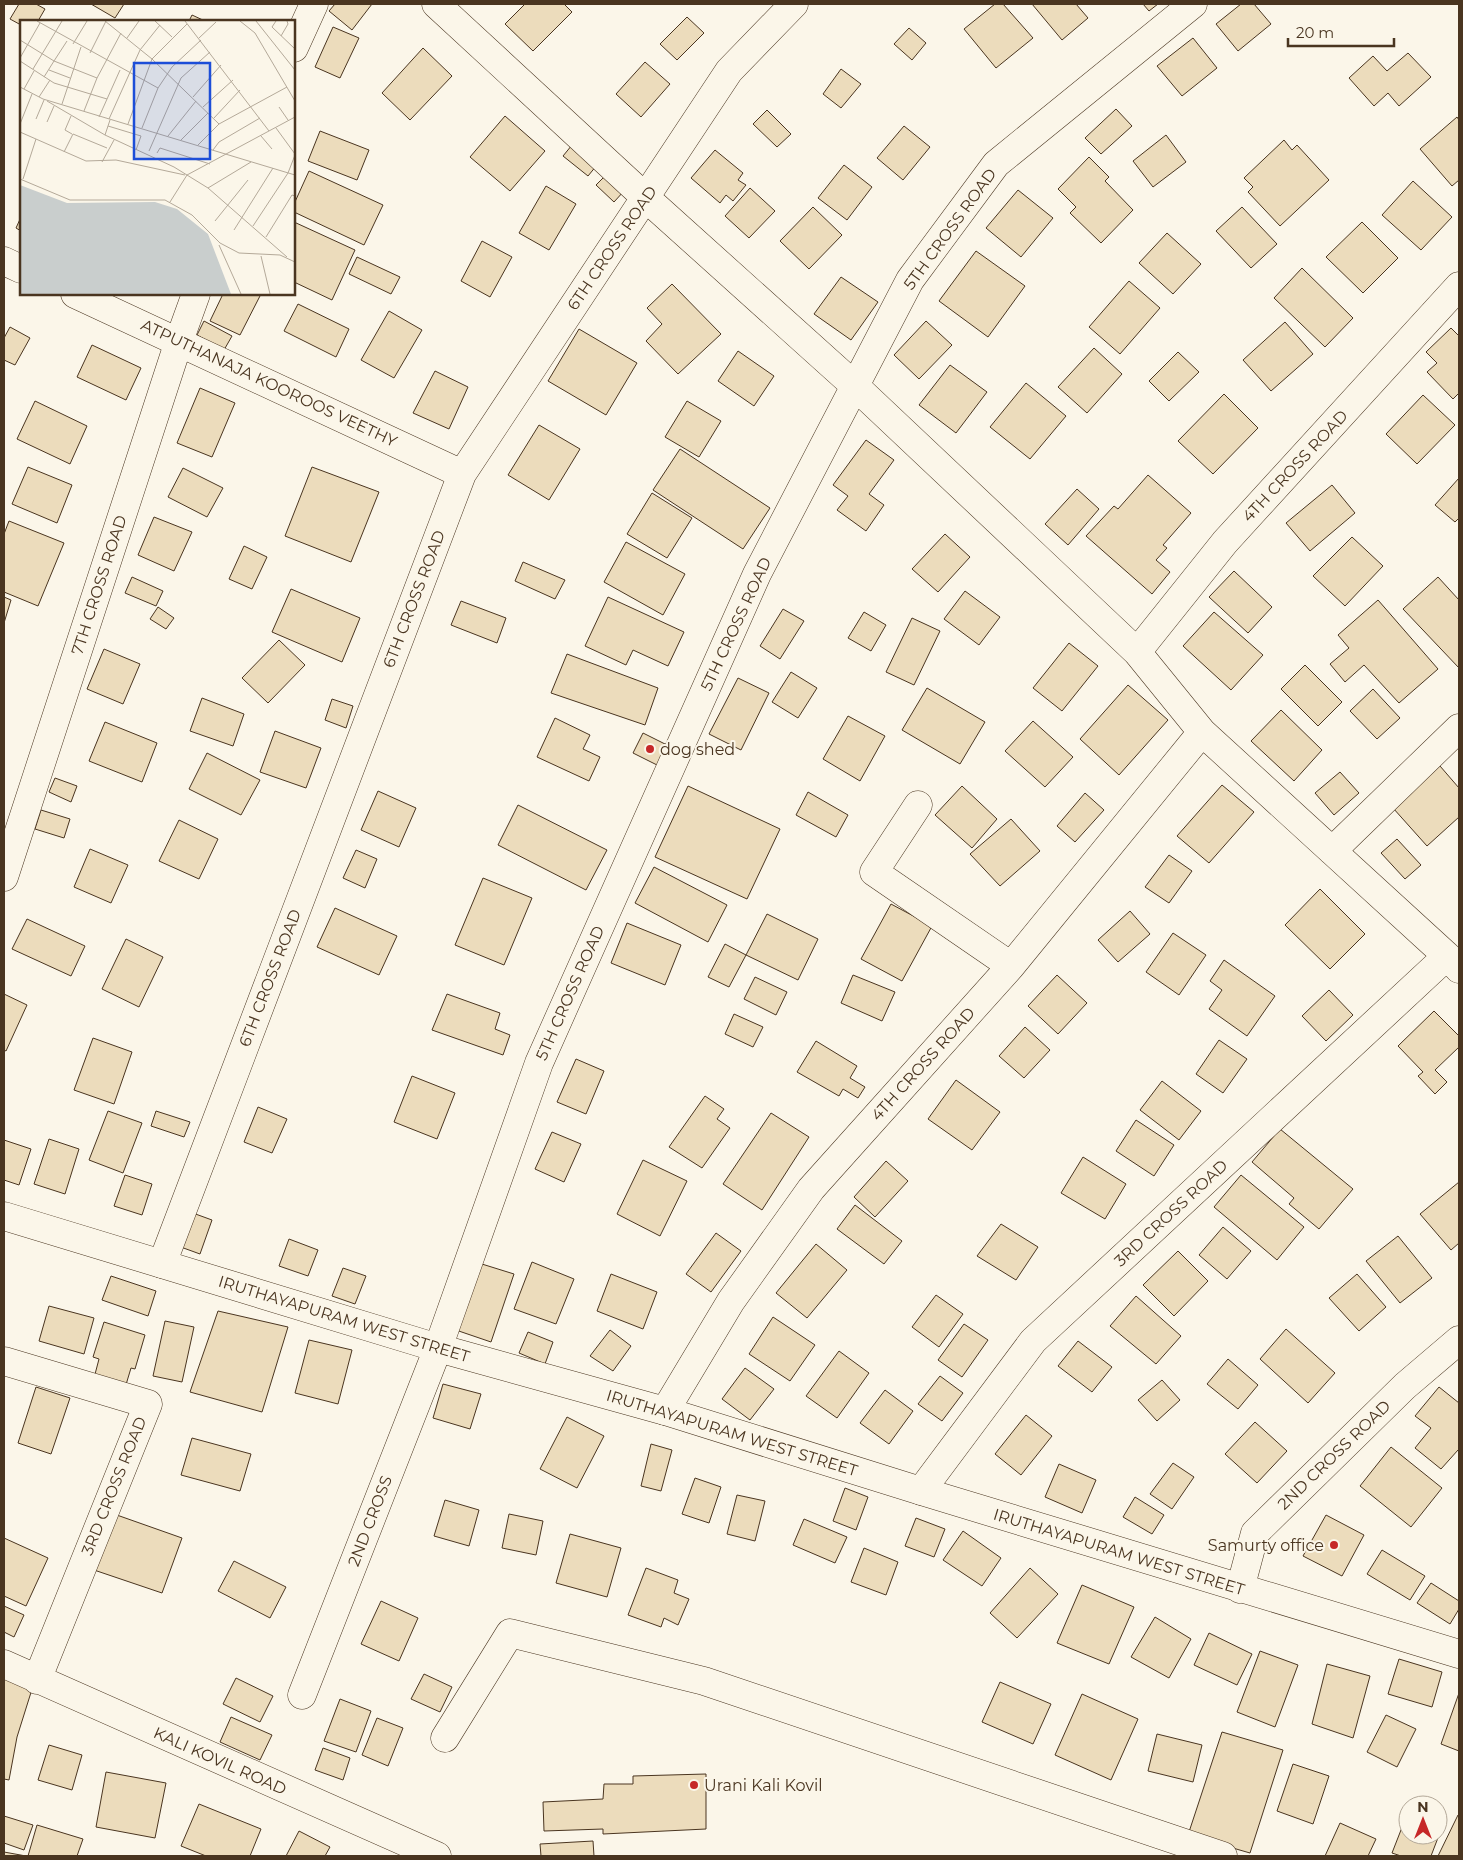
<svg xmlns="http://www.w3.org/2000/svg" width="1463" height="1860" viewBox="0 0 1463 1860" font-family="Montserrat,sans-serif">
	<style>
		.building { fill: #ecdcbc; stroke: #4a3520 }
		.lines { fill: none; stroke-linecap: round; stroke-linejoin: round }
		.minor-casing { stroke: #4a3520; stroke-width: 29 }
		.major-casing { stroke: #4a3520; stroke-width: 29 }
		.minor { stroke: #fbf6e9; stroke-width: 28 }
		.major { stroke: #fbf6e9; stroke-width: 28 }
		.poi-dot { fill: #c62828; stroke: #fbf6e9; stroke-width: 2 }
		.labels { text-anchor: middle; dominant-baseline: central; stroke-width: 4; stroke-linejoin: round; paint-order: stroke }
		.street-label { font-size: 16px; fill: #4a3520; stroke: #fbf6e9 }
		.poi-label { font-size: 16px; fill: #4a3520; stroke: #fbf6e9; text-anchor: start }
		.inset-road { fill: none; stroke: #b4a999; stroke-width: 1 }
		.view { fill: #1d4ed8; fill-opacity: 0.15; stroke: #1d4ed8; stroke-width: 2.5 }
		.inset-edge { fill: none; stroke: #4a3520; stroke-width: 2.5 }
	</style>
	<rect width="100%" height="100%" fill="#fbf6e9"/>
	<path class="building" d="M19,4H36L45,9L38,21H21V25L10,19Z
		M91,4H124L115,18Z
		M335,4H372L352,30L329,11Z
		M525,4H564L572,12L533,51L505,24Z
		M995,4H1003L1033,38L996,68L964,29Z
		M1032,4H1076L1088,18L1062,40Z
		M1143,4H1158L1149,11Z
		M1241,4H1254L1271,24L1238,51L1216,24Z
		M192,15L205,21H189Z
		M687,17L704,33L677,60L660,44Z
		M333,27L359,38L340,78L315,67Z
		M909,28L926,43L912,60L894,44Z
		M1193,38L1217,68L1182,96L1157,66Z
		M423,48L452,76L410,120L382,93Z
		M1408,53L1431,77L1399,106L1388,93L1374,106L1349,78L1373,56L1387,71Z
		M645,62L670,84L641,117L616,94Z
		M841,69L861,84L841,108L823,94Z
		M1116,109L1132,126L1101,154L1085,138Z
		M767,110L791,134L777,147L753,124Z
		M505,116L545,151L510,191L470,157Z
		M1457,117L1459,120V180L1452,186L1420,149Z
		M904,126L930,147L903,180L877,158Z
		M320,131L369,150L357,180L308,161Z
		M1166,135L1186,162L1153,187L1133,161Z
		M1284,140L1292,150L1297,145L1329,180L1280,226L1248,192L1253,187L1244,178Z
		M572,145L597,165L588,176L563,156Z
		M715,150L743,173L738,180L746,185L733,201L726,195L720,203L691,178Z
		M1089,157L1109,177L1105,181L1133,210L1101,243L1070,213L1076,207L1058,189Z
		M844,165L872,187L847,220L818,198Z
		M309,171L383,205L364,245L294,212V204Z
		M606,175L624,191L614,202L596,185Z
		M1413,181L1452,217L1421,250L1382,215Z
		M546,186L576,204L549,250L519,233Z
		M750,188L775,211L749,238L725,216Z
		M1018,190L1053,218L1021,257L986,228Z
		M813,207L842,235L809,269L780,241Z
		M1242,207L1277,244L1251,268L1216,231Z
		M21,217V231L16,228Z
		M294,222L355,250L332,300L294,282Z
		M1362,222L1398,258L1363,293L1326,257Z
		M1167,233L1201,264L1173,294L1139,263Z
		M482,241L512,257L490,297L461,281Z
		M976,251L1025,286L988,337L939,301Z
		M357,257L400,277L391,294L349,274Z
		M1302,268L1353,318L1325,347L1274,298Z
		M841,277L878,302L851,340L814,314Z
		M1129,281L1160,308L1120,354L1089,327Z
		M672,284L721,334L678,374L646,341L662,324L647,308Z
		M223,294H261L240,335L210,321Z
		M298,304L349,329L336,357L284,331Z
		M389,311L422,330L394,378L361,360Z
		M204,321L232,336L224,350L197,335Z
		M926,321L952,345L919,379L894,355Z
		M1285,322L1313,354L1271,391L1243,360Z
		M10,327L30,338L15,365L4,360V338Z
		M1451,328L1459,336V393L1453,399L1427,372L1437,363L1426,352Z
		M579,329L637,363L606,415L548,381Z
		M92,345L141,368L126,400L77,377Z
		M1094,348L1122,374L1087,413L1058,387Z
		M738,351L774,376L754,406L718,381Z
		M1178,352L1199,372L1169,401L1149,381Z
		M950,365L987,392L956,433L919,405Z
		M435,371L468,387L449,429L413,413Z
		M1026,383L1066,416L1030,459L990,427Z
		M200,388L235,403L212,457L177,443Z
		M1224,394L1258,428L1213,474L1178,441Z
		M1423,395L1455,425L1417,464L1386,434Z
		M35,401L87,426L70,464L17,439Z
		M687,401L721,421L699,457L665,437Z
		M539,425L580,449L549,500L508,475Z
		M866,440L894,460L869,494L884,505L866,531L837,510L848,496L833,485Z
		M680,449L770,508L743,549L653,490Z
		M28,467L72,485L57,523L12,504Z
		M312,467L379,492L351,562L285,536Z
		M183,468L223,488L207,517L168,497Z
		M1148,475L1191,513L1163,545L1167,548L1156,560L1170,572L1152,594L1086,536L1114,506L1118,509Z
		M1459,478V518L1455,522L1435,505Z
		M1332,485L1355,513L1310,551L1286,523Z
		M1077,489L1099,509L1068,545L1045,524Z
		M652,493L692,518L667,558L627,534Z
		M154,517L192,532L174,571L138,555Z
		M9,521L64,543L38,606L4,592V534Z
		M945,534L970,557L938,592L912,569Z
		M1352,537L1383,566L1345,606L1313,576Z
		M626,542L685,574L663,615L604,582Z
		M244,546L267,557L252,589L229,579Z
		M523,562L565,580L555,599L515,581Z
		M1234,571L1272,607L1248,633L1209,597Z
		M132,577L163,591L156,606L125,593Z
		M1438,577L1459,600V668L1403,609Z
		M291,589L360,618L342,662L272,632Z
		M965,591L1000,617L979,645L944,619Z
		M4,597L11,600L4,623Z
		M608,597L684,632L668,666L633,650L626,665L585,646Z
		M1378,600L1438,669L1399,703L1364,665L1345,682L1330,664L1349,648L1338,635Z
		M461,601L506,618L497,643L451,625Z
		M158,607L174,618L166,629L150,619Z
		M783,609L804,621L780,659L760,646Z
		M864,612L886,625L871,651L848,638Z
		M1214,612L1263,655L1231,690L1183,646Z
		M912,618L940,631L914,685L886,672Z
		M279,640L305,665L268,703L242,678Z
		M1069,643L1098,666L1062,711L1033,688Z
		M104,649L140,664L123,704L87,689Z
		M567,654L658,688L645,725L551,693Z
		M1305,665L1342,702L1318,726L1281,689Z
		M791,672L817,688L798,718L772,702Z
		M738,678L769,693L741,750L709,734Z
		M1128,685L1168,720L1119,775L1080,739Z
		M927,688L985,722L960,764L902,730Z
		M1373,689L1400,718L1377,739L1350,711Z
		M202,698L244,714L233,746L190,731Z
		M332,699L353,706L346,728L325,720Z
		M1281,710L1322,750L1294,781L1251,741Z
		M848,716L885,736L860,781L823,759Z
		M555,718L590,735L583,749L600,757L589,781L537,757Z
		M1033,721L1073,757L1045,787L1005,751Z
		M105,722L157,743L142,782L89,761Z
		M275,731L321,748L306,788L260,772Z
		M643,733L667,745L657,765L633,753Z
		M207,753L260,780L241,815L189,789Z
		M1440,766L1459,788V817L1427,846L1393,808Z
		M1340,772L1359,793L1334,815L1315,793Z
		M55,778L77,786L71,802L49,792Z
		M1222,785L1254,812L1209,863L1177,836Z
		M688,786L780,829L747,899L655,857Z
		M962,786L997,819L972,848L935,815Z
		M378,791L416,808L399,847L361,830Z
		M808,792L848,815L836,837L796,815Z
		M1085,793L1104,810L1075,842L1057,826Z
		M518,805L607,850L586,890L498,845Z
		M41,810L70,819L64,838L35,829Z
		M1011,819L1040,851L1000,886L970,854Z
		M179,820L218,839L199,879L159,861Z
		M1397,839L1421,865L1405,879L1381,853Z
		M90,849L128,865L111,903L74,887Z
		M356,850L377,859L365,888L343,878Z
		M1169,855L1192,871L1169,903L1145,887Z
		M654,867L727,905L708,942L635,903Z
		M483,878L532,898L504,965L455,945Z
		M1320,889L1365,934L1330,969L1285,925Z
		M891,904L932,926L902,981L861,959Z
		M335,908L397,936L379,975L317,947Z
		M1130,911L1150,934L1118,962L1098,940Z
		M767,914L818,939L798,980L746,955Z
		M27,919L85,946L71,976L12,949Z
		M627,923L681,945L665,985L611,963Z
		M1173,933L1206,955L1179,995L1146,972Z
		M126,939L163,957L139,1007L102,989Z
		M725,944L746,955L729,987L708,977Z
		M1224,960L1275,996L1247,1036L1209,1009L1222,990L1210,981Z
		M853,975L895,992L882,1021L841,1003Z
		M1057,975L1087,1003L1058,1034L1028,1006Z
		M755,977L787,992L776,1015L744,999Z
		M1329,990L1353,1015L1326,1041L1302,1016Z
		M4,994L27,1005L6,1051L4,1050Z
		M447,994L500,1013L495,1029L510,1035L503,1055L432,1030Z
		M1434,1011L1459,1036V1047L1435,1070L1447,1082L1435,1094L1418,1076L1423,1072L1398,1046Z
		M734,1014L763,1027L753,1047L725,1034Z
		M1025,1027L1050,1050L1024,1078L999,1056Z
		M93,1038L132,1052L114,1104L74,1090Z
		M1219,1040L1247,1059L1223,1093L1196,1074Z
		M816,1041L857,1066L850,1078L865,1087L858,1098L843,1089L839,1096L797,1072Z
		M576,1059L604,1071L586,1114L557,1102Z
		M412,1076L455,1093L437,1139L394,1122Z
		M956,1080L1000,1112L972,1150L928,1119Z
		M1162,1081L1201,1111L1179,1140L1140,1110Z
		M705,1096L724,1109L717,1119L730,1128L702,1168L669,1147Z
		M258,1107L287,1119L272,1153L244,1142Z
		M108,1111L142,1123L123,1173L89,1160Z
		M156,1111L190,1122L184,1137L151,1126Z
		M771,1113L809,1137L762,1210L723,1184Z
		M1136,1120L1174,1145L1154,1176L1116,1151Z
		M1280,1129L1353,1189L1319,1229L1289,1204L1294,1198L1252,1162Z
		M552,1132L581,1144L564,1182L535,1169Z
		M49,1139L79,1149L65,1194L34,1184Z
		M4,1140L31,1149L19,1185L4,1180Z
		M1083,1157L1126,1184L1105,1219L1061,1193Z
		M643,1160L687,1181L660,1236L617,1214Z
		M886,1161L908,1181L875,1217L854,1197Z
		M125,1175L152,1184L142,1215L114,1206Z
		M1241,1175L1304,1227L1277,1260L1214,1207Z
		M1459,1182V1243L1451,1250L1420,1214Z
		M855,1205L902,1241L884,1264L837,1229Z
		M190,1212L212,1220L200,1254L178,1246Z
		M1001,1224L1038,1247L1016,1280L977,1256Z
		M1223,1227L1251,1251L1227,1279L1199,1255Z
		M716,1233L741,1251L711,1292L686,1274Z
		M1398,1236L1432,1278L1400,1303L1366,1261Z
		M289,1239L318,1250L308,1276L279,1266Z
		M816,1244L847,1270L807,1318L776,1293Z
		M1178,1251L1208,1281L1174,1316L1143,1285Z
		M469,1260L514,1274L491,1342L447,1327Z
		M532,1262L574,1279L556,1324L514,1309Z
		M343,1268L366,1276L355,1304L332,1296Z
		M611,1274L657,1292L643,1329L597,1311Z
		M1357,1274L1386,1307L1359,1331L1329,1298Z
		M111,1276L156,1291L148,1316L102,1300Z
		M936,1295L963,1314L939,1347L912,1327Z
		M1136,1296L1181,1336L1156,1364L1110,1326Z
		M49,1306L94,1318L84,1354L39,1341Z
		M218,1311L288,1327L262,1412L190,1392Z
		M773,1317L815,1345L790,1381L749,1354Z
		M165,1321L194,1327L182,1382L153,1376Z
		M104,1322L145,1335L135,1369L131,1368L125,1388L94,1378L99,1359L93,1357Z
		M964,1324L988,1340L962,1377L938,1360Z
		M1286,1329L1335,1373L1308,1403L1260,1359Z
		M610,1330L631,1346L613,1371L590,1356Z
		M528,1332L553,1342L545,1364L519,1353Z
		M309,1340L352,1350L338,1404L295,1393Z
		M1078,1341L1112,1367L1092,1392L1058,1366Z
		M839,1351L869,1373L837,1418L806,1396Z
		M1228,1359L1258,1385L1238,1409L1207,1384Z
		M745,1368L774,1389L750,1420L722,1399Z
		M940,1376L963,1393L942,1421L918,1404Z
		M1162,1380L1180,1400L1157,1421L1138,1400Z
		M443,1384L481,1394L470,1429L433,1418Z
		M36,1387L70,1398L51,1454L18,1443Z
		M1439,1387L1459,1403V1451L1458,1450L1441,1469L1415,1448L1431,1428L1415,1416Z
		M885,1390L913,1411L889,1444L860,1423Z
		M1026,1415L1052,1436L1021,1475L995,1454Z
		M567,1417L604,1436L577,1488L540,1469Z
		M1255,1422L1287,1451L1257,1483L1225,1454Z
		M192,1438L251,1454L240,1491L181,1475Z
		M651,1444L672,1450L661,1491L641,1486Z
		M1391,1447L1442,1488L1411,1527L1360,1486Z
		M1173,1463L1194,1477L1172,1509L1150,1494Z
		M1059,1464L1096,1480L1082,1513L1045,1497Z
		M695,1478L721,1487L709,1523L682,1514Z
		M845,1488L868,1497L856,1530L833,1521Z
		M737,1495L765,1501L755,1541L727,1534Z
		M1135,1497L1164,1515L1152,1534L1123,1517Z
		M445,1500L479,1510L469,1546L434,1536Z
		M114,1514L182,1538L162,1593L94,1570Z
		M509,1514L543,1521L536,1555L502,1548Z
		M1326,1515L1364,1535L1342,1576L1303,1556Z
		M916,1518L945,1529L934,1557L905,1546Z
		M804,1519L847,1537L835,1563L793,1545Z
		M963,1531L1001,1558L982,1586L943,1560Z
		M570,1534L621,1548L607,1597L556,1583Z
		M4,1538L48,1558L26,1606L4,1596Z
		M864,1548L898,1562L886,1595L851,1582Z
		M1382,1550L1425,1576L1410,1600L1367,1574Z
		M234,1561L286,1587L270,1618L218,1591Z
		M646,1568L678,1580L674,1593L689,1599L678,1625L664,1618L661,1627L628,1615Z
		M1030,1568L1058,1594L1017,1638L990,1613Z
		M1431,1583L1459,1601V1609L1450,1624L1417,1603Z
		M1082,1585L1134,1607L1109,1664L1057,1643Z
		M381,1601L418,1618L399,1661L361,1644Z
		M4,1606L24,1615L14,1637L4,1632Z
		M1155,1617L1191,1639L1169,1678L1131,1657Z
		M1209,1633L1252,1654L1237,1685L1194,1665Z
		M1260,1651L1298,1665L1275,1727L1237,1712Z
		M1399,1659L1442,1672L1432,1707L1388,1694Z
		M1327,1664L1370,1676L1353,1738L1312,1724Z
		M424,1674L452,1687L440,1712L411,1699Z
		M4,1677L33,1686L17,1737L9,1780L4,1779Z
		M236,1678L273,1696L260,1722L223,1704Z
		M1000,1682L1051,1704L1033,1744L982,1722Z
		M1459,1693V1751L1441,1744Z
		M1082,1694L1138,1719L1111,1780L1055,1755Z
		M340,1699L371,1711L356,1752L324,1741Z
		M1386,1715L1416,1729L1397,1767L1367,1752Z
		M231,1717L272,1735L260,1760L220,1742Z
		M377,1718L403,1728L388,1766L362,1755Z
		M1222,1732L1283,1750L1250,1853L1188,1835Z
		M1157,1734L1202,1745L1193,1782L1148,1771Z
		M49,1745L82,1755L72,1790L38,1780Z
		M323,1748L350,1758L343,1780L315,1770Z
		M1293,1764L1329,1776L1313,1824L1277,1811Z
		M106,1772L166,1783L155,1838L96,1827Z
		M706,1774V1829L603,1834V1829L544,1831L543,1802L603,1799L604,1784H633V1776Z
		M199,1804L261,1829L250,1856H206L181,1846Z
		M1408,1812V1835H1438V1820L1444,1822L1431,1856H1401L1392,1853Z
		M1458,1815L1459,1816V1856H1438Z
		M4,1816L33,1825L24,1850L4,1843Z
		M1340,1823L1376,1839L1368,1856H1325Z
		M37,1825L83,1839L77,1856H28Z
		M299,1831L330,1847L325,1856H286Z
		M593,1841L594,1856H541L540,1844Z
		M4,1852L26,1856H4Z"/>
	<g class="lines">
		<g class="minor-casing">
			<path id="minor" d="M436,4L646,198L855,386L1137,652L1202,732L1447,956L1459,969
				M294,48L314,4
				M4,261L21,269
				M75,294L462,474
				M1137,652L1225,542L1459,286
				M918,805L874,872L1011,966
				M1332,851L1459,728
				M4,877L179,341L196,294
				M162,1264L462,474L729,71L794,4
				M4,1361L148,1404L37,1680
				M665,1411L731,1301L811,1189L1011,966L1202,732
				M921,1491L1033,1341L1447,956
				M1240,1589L1255,1533L1405,1386L1459,1340
				M4,1664L437,1856
				M302,1695L438,1348L539,1063L757,574L910,280L996,164L1193,4
				M445,1738L510,1633L704,1681L1223,1856"/>
		</g>
		<g class="major-casing">
			<path id="major" d="M4,1216L438,1348L665,1411L921,1491L1459,1654"/>
		</g>
		<use href="#minor" class="minor"/>
		<use href="#major" class="major"/>
	</g>
	<g class="poi-dot">
		<circle cx="650" cy="749" r="5"/>
		<circle cx="1334" cy="1545" r="5"/>
		<circle cx="694" cy="1785" r="5"/>
	</g>
	<g class="labels">
		<g class="street-label">
			<text transform="translate(950 229) rotate(-54)">5TH CROSS ROAD</text>
			<text transform="translate(612 248) rotate(-56)">6TH CROSS ROAD</text>
			<text transform="translate(269 383) rotate(25)">ATPUTHANAJA KOOROOS VEETHY</text>
			<text transform="translate(1295 466) rotate(-47)">4TH CROSS ROAD</text>
			<text transform="translate(99 585) rotate(-72)">7TH CROSS ROAD</text>
			<text transform="translate(414 599) rotate(-69)">6TH CROSS ROAD</text>
			<text transform="translate(736 624) rotate(-65)">5TH CROSS ROAD</text>
			<text transform="translate(270 978) rotate(-69)">6TH CROSS ROAD</text>
			<text transform="translate(570 993) rotate(-66)">5TH CROSS ROAD</text>
			<text transform="translate(923 1064) rotate(-48)">4TH CROSS ROAD</text>
			<text transform="translate(1171 1213) rotate(-43)">3RD CROSS ROAD</text>
			<text transform="translate(344 1319) rotate(17)">IRUTHAYAPURAM WEST STREET</text>
			<text transform="translate(732 1433) rotate(17)">IRUTHAYAPURAM WEST STREET</text>
			<text transform="translate(1334 1455) rotate(-44)">2ND CROSS ROAD</text>
			<text transform="translate(114 1486) rotate(-68)">3RD CROSS ROAD</text>
			<text transform="translate(370 1521) rotate(-69)">2ND CROSS</text>
			<text transform="translate(1119 1552) rotate(17)">IRUTHAYAPURAM WEST STREET</text>
			<text transform="translate(220 1761) rotate(24)">KALI KOVIL ROAD</text>
		</g>
		<g class="poi-label">
			<text x="660" y="749">dog shed</text>
			<text x="1324" y="1545" text-anchor="end">Samurty office</text>
			<text x="704" y="1785">Urani Kali Kovil</text>
		</g>
	</g>
	<g transform="translate(20 20)">
		<rect width="275" height="275" fill="#fbf6e9"/>
		<path d="M0,165L47,183L135,182L157,189L188,214L211,274H0Z" fill="#c9cecd"/>
		<path class="inset-road" d="M17,1L138,68M85,1L132,39L199,104M135,1L152,17M165,1L249,111M220,1L235,13L275,81M236,1L275,50M256,1L252,7L275,29M261,16L268,4L267,1M107,18L119,1M179,18L196,2M0,20L34,41L47,21M53,24L67,1M70,33L86,1M0,38L20,3M0,41L34,63L87,79M13,49L42,1M29,50L50,58M24,57L34,41L77,58M0,67L23,79L275,155M4,69L14,51M19,77L30,60M173,77L201,45M27,81L85,115L154,147L188,168L267,237M42,84L61,27M183,87L213,60M259,87L268,100M64,91L77,58L101,13M51,96L45,110L52,114M79,97L100,50M194,98L220,70M16,99L24,80M89,99L120,30L140,5M27,102L34,86M0,104L12,74M108,104L132,39L167,4M88,106L121,116L116,130M122,108L138,68L152,47L181,20M256,108L275,134M0,112L66,141L96,140L165,155M85,115L90,100M148,116L176,81M241,116L252,129M161,120L188,93M178,125L199,104L267,67M193,130L199,122L240,98M129,131L161,58L190,32M44,132L53,114L87,128M137,133L140,128L190,144M82,142L94,120M0,159L50,180H145L172,195L200,223L219,233L260,235L275,242M3,159L16,119M188,168L231,142M150,182L167,155L275,97M195,201L228,160M233,206L268,153L275,135M214,210L253,148M246,217L272,175L275,176M199,225L221,274M241,236L250,274"/>
		<path class="view" d="M114,43H190V139H114Z"/>
		<rect width="275" height="275" class="inset-edge"/>
	</g>
	<rect width="1463" height="1860" fill="none" stroke="#4a3520" stroke-width="10"/>
	<g transform="translate(1423 1820)"><circle r="24" fill="#fbf6e9" stroke="#b4a999"/>
	<path d="M0-4L9 19L0 12L-9 19Z" fill="#c62828"/>
	<text y="-8" font-size="14" font-weight="bold" text-anchor="middle" fill="#4a3520">N</text>
	</g>
	<path d="M1288 38v8h106v-8" fill="none" stroke="#4a3520" stroke-width="2.5"/>
	<text x="1296" y="38" font-size="15" fill="#4a3520" stroke="#fbf6e9" stroke-width="4" paint-order="stroke">20 m</text>
</svg>
